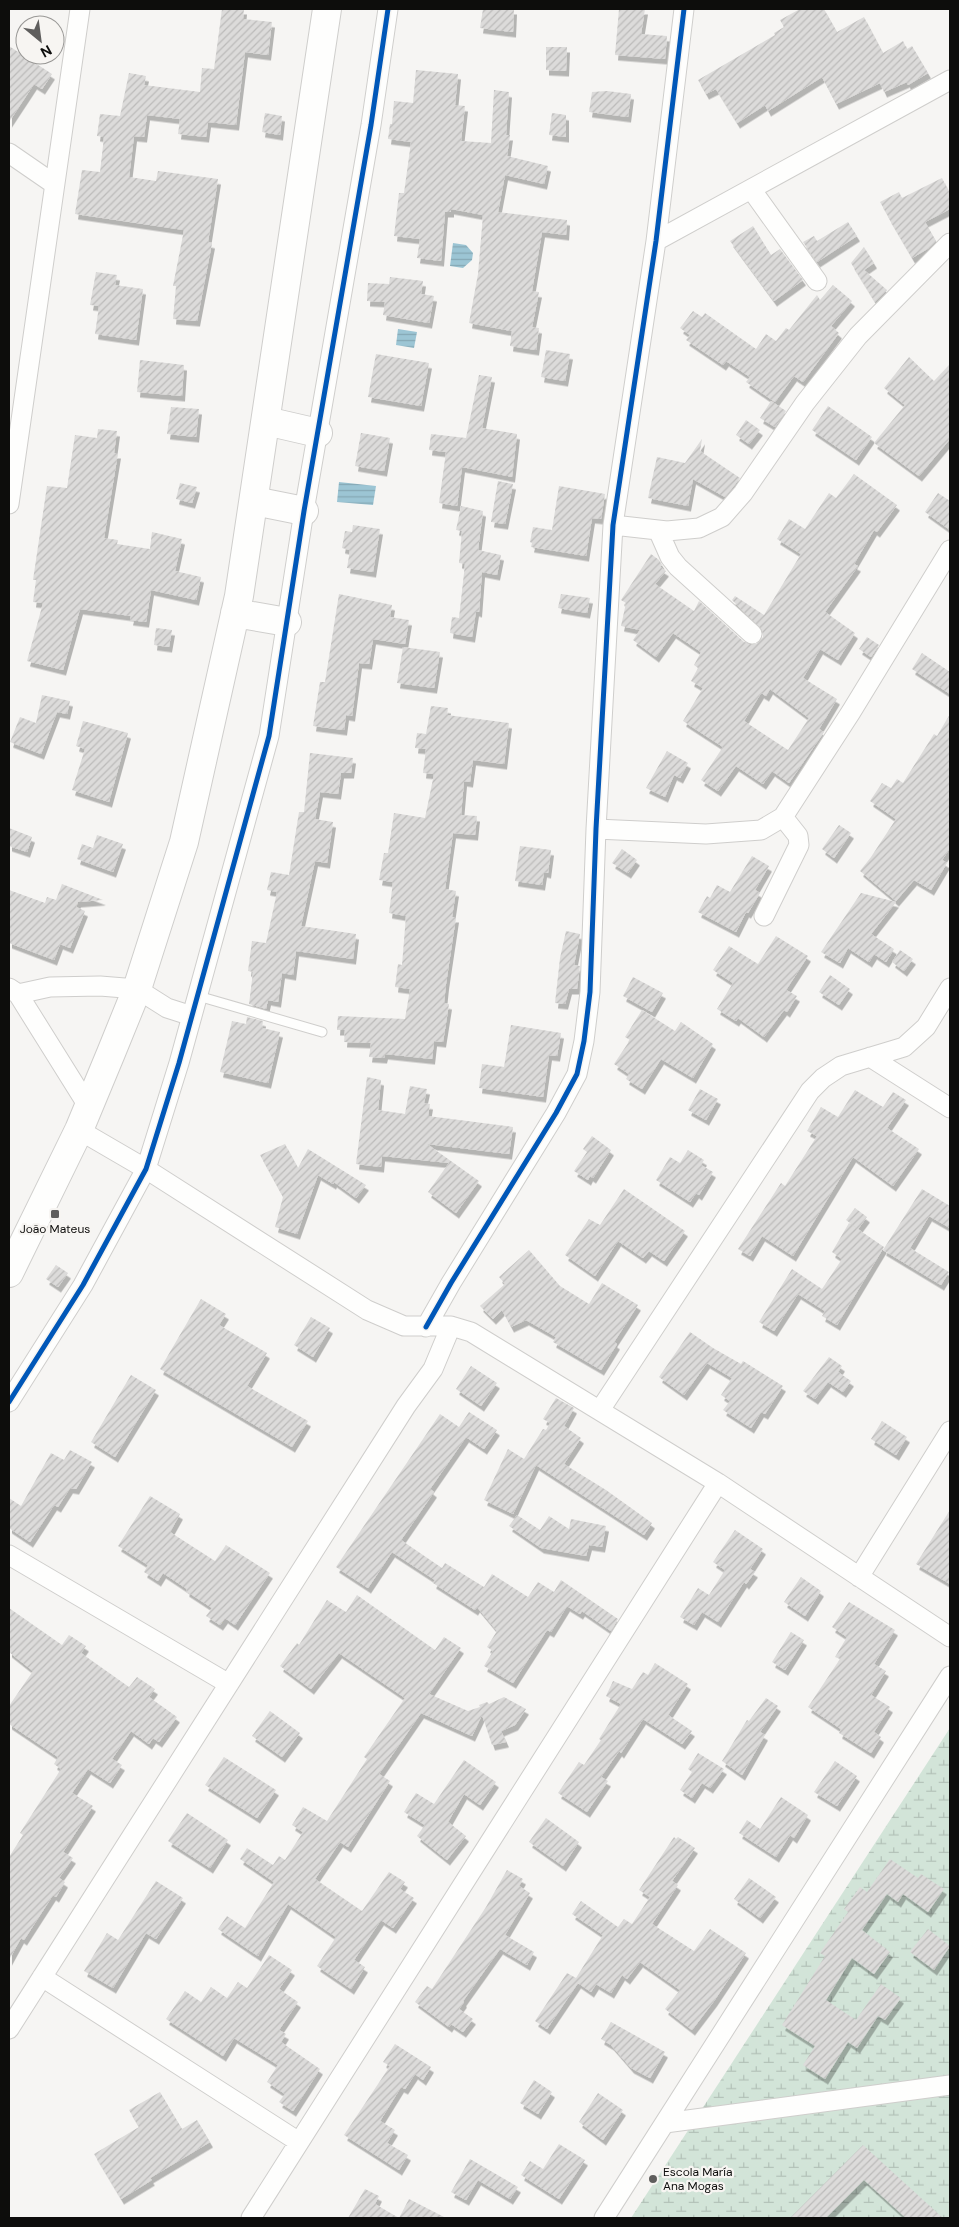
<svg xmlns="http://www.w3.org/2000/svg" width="959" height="2227" viewBox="0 0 959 2227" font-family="'DM Sans',sans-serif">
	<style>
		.wetland { fill: url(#wetland-marsh) }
		.water { fill: url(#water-rules) }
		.building { fill: url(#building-hatch); fill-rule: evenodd; filter: url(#shadow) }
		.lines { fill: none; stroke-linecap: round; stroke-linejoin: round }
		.lane-casing { stroke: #cfcecc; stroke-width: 11 }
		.street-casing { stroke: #cfcecc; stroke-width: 21 }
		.primary-casing { stroke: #cfcecc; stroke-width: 30 }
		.lane { stroke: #fefefd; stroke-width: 9 }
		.street { stroke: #fefefd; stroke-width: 19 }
		.primary { stroke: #fefefd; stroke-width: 28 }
		.cycleway-casing { stroke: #f7f5f2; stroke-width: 8 }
		.cycleway { stroke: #0057b8; stroke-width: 5 }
		.poi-dot { fill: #5f5e5d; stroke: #f7f5f2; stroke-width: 2 }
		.labels { text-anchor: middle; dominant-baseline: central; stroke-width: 4.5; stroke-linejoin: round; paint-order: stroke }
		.poi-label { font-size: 12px; fill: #0d0d0c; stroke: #f7f5f2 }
	</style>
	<defs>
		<pattern id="wetland-marsh" width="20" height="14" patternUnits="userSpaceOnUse" patternTransform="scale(1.25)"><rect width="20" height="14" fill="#d2e4d8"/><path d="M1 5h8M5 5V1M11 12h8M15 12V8" fill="none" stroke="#b3c2b8"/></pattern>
		<pattern id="water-rules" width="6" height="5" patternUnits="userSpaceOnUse" patternTransform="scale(1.25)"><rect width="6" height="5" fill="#9cc5d4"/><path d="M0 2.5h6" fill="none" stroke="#85a8b5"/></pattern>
		<pattern id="building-hatch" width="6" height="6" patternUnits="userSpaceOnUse" patternTransform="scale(1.25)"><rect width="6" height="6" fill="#dcdbda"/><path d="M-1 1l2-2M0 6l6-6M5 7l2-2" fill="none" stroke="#bcbbba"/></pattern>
		<filter id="shadow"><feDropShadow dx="3" dy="5.5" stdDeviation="0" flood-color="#0004"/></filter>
	</defs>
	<rect width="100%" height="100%" fill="#f6f5f3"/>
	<path class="wetland" d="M950,1728V2218H631Z"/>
	<path class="water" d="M453,243L466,245L473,253L472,260L463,268L450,266Z
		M398,329L417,332L414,348L396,345Z
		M339,482L376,486L373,505L337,502Z"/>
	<path class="building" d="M222,9H244L243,19L272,22L268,55L245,52L236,125L208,122L206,137L178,134L180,119L147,115L144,137L134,136L129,177L156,181L158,171L218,179L208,242L212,243L197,321L173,319L176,286H173L184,230L75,214L82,170L100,172L104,137L97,136L100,114L120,116L129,73L146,76L144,85L200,92L202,68L214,69Z
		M483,9H514L513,32L480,28Z
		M619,9H645L641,34L667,36L665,59L615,55Z
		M800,9H824L837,32L864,17L883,53L903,41L907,49L912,46L928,73L908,85L907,82L884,92L880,83L836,104L822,77L768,111L765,105L737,123L716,89L706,94L698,80L775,35L774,33L784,27L780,20Z
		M9,46L52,74L42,89L34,84L9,122Z
		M546,47H567L566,71L546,70Z
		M416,70L458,74L455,105L465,106L461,141L491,143L494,90L509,92L506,135H510L507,156L548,166L544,184L505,175L498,212L567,220L566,235L542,232L532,291L539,292L532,327L539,328L536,350L510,346L512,331L469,323L478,274L483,215L451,209V212H445L441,261L417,258L420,239L394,236L399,193H404L411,142L388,139L390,124H392L394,101L413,103Z
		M607,91L631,94L628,117L589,112L592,92Z
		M265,113L282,116L280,135L262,132Z
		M552,113L566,115V137L549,135Z
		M942,178L950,194V209L925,222L936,241L929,248L912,258L888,217L890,215L888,216L880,202L899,192L902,198Z
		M848,222L857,236L817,262L803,242L814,236L817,241Z
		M753,226L771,255L780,249L803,280L774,301L730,241Z
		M864,247L874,263L864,270L887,290L875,302L851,263Z
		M96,272L117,275L115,285L143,289L136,340L95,334L99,306L90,305Z
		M390,277L423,281L421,294L434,296L429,323L383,315L385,302L367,301L368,283L389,284Z
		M833,285L852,301L831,326L839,333L803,382L794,376L775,402L746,382L750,377L726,361L723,365L686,340L690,335L680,328L693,311L702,317L705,313L756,349L766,334L776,341L786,328L789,330L817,295L820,300Z
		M546,350L570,354L565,381L541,377Z
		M376,354L429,363L421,406L368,397Z
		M909,357L934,381L950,364V439L919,476L874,443L905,405L884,388Z
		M140,360L184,365L182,396L137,392Z
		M479,375L492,377L482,428L517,434L512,477L462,467L457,506L439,503L446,452L429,450L431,434L466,438Z
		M771,401L786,411L775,427L760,418Z
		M828,406L872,437L856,460L812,430Z
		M171,407L199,409L196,437L167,434Z
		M746,420L760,430L749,444L736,435Z
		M98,429L117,431L114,453H118L104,538L118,540L117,544L150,549L152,532L182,539L175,571L201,577L196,600L151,590L146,622L130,620L131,616L80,609L63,670L27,661L43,603L33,602L36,580H33L47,486L67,488L75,435L97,438Z
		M361,433L390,438L384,471L355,466Z
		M702,439L700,451L740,478L725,497L693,479L688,506L648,498L657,457L685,463Z
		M854,474L897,505L877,532L874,530L854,564L858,566L825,612L855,633L838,660L820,649L803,678L837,699L819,729L824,732L789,783L772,771L763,784L736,766L718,791L701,780L723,747L683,721L703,688L691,681L698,668L694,665L701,652L673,633L656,657L633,640L640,630L621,626L626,603L621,600L651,554L659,560L662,565L660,567L666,571L655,584L694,611L699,601L744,642L756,644L763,637L762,630L732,600L735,596L764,615L801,554L777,539L789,519L805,529L829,493L836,498ZM770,689L809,718L788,750L744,721L761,693L766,696Z
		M498,481L513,484L505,524L491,522Z
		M180,483L197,487L192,503L176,499Z
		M559,486L605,494L601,519L592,518L586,556L531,547L532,543L530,542L533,527L552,530Z
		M938,493L950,501V530L925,512Z
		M461,506L483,511L478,550L501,555L497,575L482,572L479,612L476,611L472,637L450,633L452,617L459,618L465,564L459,563L462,531L456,530Z
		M353,525L380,529L373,572L347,568L350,550L342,548L345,531L352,532Z
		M339,594L392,605L390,617L409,620L405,644L373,639L369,664L359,663L352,716L346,715L344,730L313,726L320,682H325Z
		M561,594L590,598L587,613L558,608Z
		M156,628L172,630L169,647L154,645Z
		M867,637L879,645L871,657L859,649Z
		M403,647L440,652L434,688L397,683Z
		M922,653L950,672V694L912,669Z
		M42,695L70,701L67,714L57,712L41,754L10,742L20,717L36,723Z
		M431,706L448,708L447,715L509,723L504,764L473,760L470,782L464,781L461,815L477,816L475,835L453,833L445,889L456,891L452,917H456L446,984L444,1003L449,1004L443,1042L434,1041L432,1059L385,1054L384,1058L369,1057L371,1043L344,1042L345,1030H337L338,1016L405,1019L410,989L395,987L398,964L402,965L406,916L389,913L393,882L379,880L384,853H388L394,813L425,818L434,774L423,773L426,749L415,748L417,733L426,734Z
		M950,714V848L942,860L947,863L931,890L914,880L896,901L860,871L871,857L896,819L870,801L882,783L891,788L897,779L903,783L934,734L937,736Z
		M83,721L128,733L109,802L72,790L85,749L76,746Z
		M667,751L688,763L680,778L674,775L665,797L646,788Z
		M310,753L353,758L351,773H341L338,794L320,792L315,819L333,822L327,863L315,861L301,926L356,934L353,959L296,951L293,975L282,973L278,1002L268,1000L266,1009L249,1004L253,972L248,971L252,941L266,943L277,892L267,890L271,872L289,875L299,812H304Z
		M839,825L851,833L834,858L822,849Z
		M9,828L32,837L27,852L9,846Z
		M97,835L123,844L113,872L77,859L82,844L93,848Z
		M520,846L551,850L548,873L544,872L542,885L515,881Z
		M622,849L637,860L628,873L612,863Z
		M752,856L769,866L755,890L760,893L748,913L746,912L736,932L698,912L707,896L710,898L717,885L730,892Z
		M62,884L103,900L78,902L76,907L85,911L70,948L60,944L54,960L9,943V890L45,903L47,897L56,900Z
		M861,893L896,902L871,934L894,949L886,962L874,954L869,962L848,948L840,963L821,952Z
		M566,931L580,934L574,965L580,966L577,989H569L565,1004L555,1003L560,958Z
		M776,936L808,956L786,990L797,996L787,1012L784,1010L764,1037L738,1018L736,1021L717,1009L733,983L713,970L729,946L758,964Z
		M900,950L913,959L904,971L892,962Z
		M830,975L850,989L839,1005L819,992Z
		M633,977L663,993L652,1012L623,996Z
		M642,1010L675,1031L681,1022L713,1044L693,1078L661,1059L642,1089L626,1079L629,1074L614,1064L630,1040L625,1037Z
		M247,1017L263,1021L262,1028L280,1032L268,1083L220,1072L232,1021L246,1024Z
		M511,1025L561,1033L557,1056L549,1055L543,1097L479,1088L482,1064L504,1067Z
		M367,1077L381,1080L378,1110L405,1114L410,1086L427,1089L424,1103L430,1104L428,1116L513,1127L509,1154L427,1144L479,1181L456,1213L428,1192L449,1163L382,1156L381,1167L356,1164Z
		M700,1089L718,1099L706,1120L688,1110Z
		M855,1090L883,1107L893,1092L906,1100L887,1128L919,1149L893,1186L853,1157L793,1256L762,1236L750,1256L738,1249L781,1183L785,1186L817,1136L807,1131L821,1107L838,1117Z
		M592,1136L611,1150L593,1178L590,1176L588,1180L574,1171L587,1152L583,1149Z
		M285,1144L298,1168L308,1149L366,1185L356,1198L334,1182L333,1184L318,1175L297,1234L275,1227L283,1197L260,1155Z
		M688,1150L704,1160L701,1165L713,1172L699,1195L696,1193L690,1202L656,1180L670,1157L680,1163Z
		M624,1189L685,1231L664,1261L649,1251L643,1258L618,1241L595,1276L565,1255L589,1219L600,1225Z
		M922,1189L950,1206V1228L929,1216L910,1248L949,1272L941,1285L883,1250Z
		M855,1208L867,1217L858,1229L846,1220Z
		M849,1223L884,1247L837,1325L822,1316L825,1311L798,1294L774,1331L759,1322L792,1269L822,1289L842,1259L832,1252Z
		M529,1250L560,1286L589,1304L602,1283L638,1305L614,1342L617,1344L601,1370L553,1342L556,1337L526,1320L511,1327L502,1310L493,1319L480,1306L505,1284L499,1277Z
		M56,1265L68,1273L58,1287L46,1279Z
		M201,1299L226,1314L219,1325L267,1353L247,1386L308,1421L292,1447L160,1369Z
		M311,1317L330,1328L313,1357L294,1345Z
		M690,1332L713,1348L741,1364L743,1361L783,1386L765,1414L761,1412L751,1428L723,1410L730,1401L721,1395L732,1378L707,1363L684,1395L659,1377Z
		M829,1357L842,1366L838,1372L851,1381L843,1392L828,1382L815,1399L803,1391Z
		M471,1366L497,1383L481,1406L456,1389Z
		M131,1375L156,1390L115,1457L91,1442Z
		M556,1398L574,1408L564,1426L581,1438L564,1464L606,1490L652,1523L644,1535L536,1465L513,1514L484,1500L508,1449L524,1459L543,1429L546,1430L550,1423L543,1419Z
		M469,1412L497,1430L484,1449L466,1437L430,1489L434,1492L401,1540L442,1568L445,1563L484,1587L492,1574L528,1597L538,1582L554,1592L561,1580L618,1619L611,1631L582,1611L580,1614L567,1606L551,1632L547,1630L513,1683L484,1666L493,1651L487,1647L497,1631L477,1607L475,1610L433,1583L435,1580L392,1552L368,1588L336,1567L440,1414L459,1427Z
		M882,1421L907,1437L896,1455L871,1439Z
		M70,1450L92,1462L76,1489L70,1488L58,1507L54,1505L30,1542L9,1528V1498L21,1506L51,1453L64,1460Z
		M150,1496L180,1514L170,1532L215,1561L226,1545L270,1573L235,1625L225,1618L220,1625L206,1616L212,1608L186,1591L187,1589L163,1573L158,1581L144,1572L148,1565L118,1546Z
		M950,1510V1584L916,1564Z
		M517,1515L540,1530L549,1516L569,1529L571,1519L606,1526L602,1547L589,1545L586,1556L541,1548L509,1526Z
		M735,1530L763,1549L750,1569L755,1572L746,1584L744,1582L718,1622L702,1612L694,1625L680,1617L698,1588L709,1595L725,1570L713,1562Z
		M801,1577L821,1591L805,1616L784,1602Z
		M357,1595L435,1650L444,1637L461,1648L429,1694L468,1711L480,1707L479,1705L487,1702L489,1704L504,1697L526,1709L515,1725L501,1731L506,1742L492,1745L482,1715L472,1736L421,1713L379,1774L390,1781L348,1847L340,1842L315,1879L362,1911L389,1872L405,1882L400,1889L414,1898L393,1928L381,1920L354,1960L365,1967L351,1989L317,1966L336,1937L288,1904L258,1956L218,1929L227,1916L245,1928L274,1882L240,1859L247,1848L273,1865L279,1856L285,1860L303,1832L292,1825L303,1807L327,1821L367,1759L364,1757L405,1698L339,1653L311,1689L280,1666L297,1643L299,1645L327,1600L346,1612Z
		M849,1602L895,1630L874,1664L886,1671L871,1695L890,1707L874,1732L881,1737L871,1753L839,1733L841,1729L808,1707L840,1659L835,1657L847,1637L832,1627Z
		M9,1608L62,1645L69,1635L86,1646L81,1653L129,1687L137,1677L155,1689L149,1697L177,1717L159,1742L153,1738L149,1744L131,1731L112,1759L122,1765L110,1783L88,1769L72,1793L93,1806L63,1852L73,1858L59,1878L65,1882L56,1897L53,1895L24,1940L21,1938L9,1960V1857L23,1835L20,1833L61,1769L54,1764L58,1757L9,1724V1706L33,1671L9,1652Z
		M791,1632L804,1640L785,1670L772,1662Z
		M655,1663L688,1684L668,1715L692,1731L682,1744L643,1719L621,1753L619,1751L601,1777L608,1781L587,1812L558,1793L579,1762L584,1765L601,1740L599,1739L621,1704L606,1696L613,1681L632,1689L643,1672L648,1675Z
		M766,1698L778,1706L760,1732L765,1735L742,1775L722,1761L747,1720L749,1721Z
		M270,1711L300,1733L282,1757L252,1736Z
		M698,1753L724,1769L710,1788L702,1783L692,1798L680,1790L692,1772L688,1769Z
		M224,1757L276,1790L257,1818L205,1785Z
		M464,1760L496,1782L480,1805L464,1794L448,1822L466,1836L447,1860L417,1836L425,1825L404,1812L416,1793L434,1804Z
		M835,1761L857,1776L837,1806L814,1792Z
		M781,1797L808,1815L794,1838L790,1835L776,1857L739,1833L747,1820L760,1829Z
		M187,1813L228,1840L210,1868L168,1841Z
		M546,1818L579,1842L563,1866L529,1842Z
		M674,1837L676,1839L678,1837L695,1848L672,1881L678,1885L652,1924L694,1951L710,1929L746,1953L714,2001L692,2030L665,2009L680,1990L640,1962L627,1979L622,1975L611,1993L596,1984L591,1992L578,1983L547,2029L535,2021L567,1973L576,1978L603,1935L572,1914L581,1901L618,1927L624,1919L632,1924L650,1897L639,1890Z
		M890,1859L918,1878L921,1874L944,1889L928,1912L903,1894L898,1902L887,1894L862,1930L890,1952L874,1974L852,1958L826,2000L856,2020L881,1984L901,1998L885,2020L878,2016L857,2048L848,2042L825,2079L803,2065L815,2046L782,2025L825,1956L820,1953L848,1912L844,1909L860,1887L867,1892Z
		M507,1870L523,1879L519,1886L530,1893L505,1935L534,1952L527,1965L500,1949L463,2001L464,2002L459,2009L473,2019L463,2032L451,2024L449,2027L415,2002L427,1986L432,1989L486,1907Z
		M749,1878L776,1897L760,1918L734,1899Z
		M156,1881L183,1898L156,1939L146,1933L113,1988L84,1971L107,1933L118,1940Z
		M928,1929L950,1946L934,1970L910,1952Z
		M269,1955L292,1970L279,1989L298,2002L279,2030L286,2034L281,2042L320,2069L293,2111L279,2102L285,2094L267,2082L278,2065L234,2038L223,2056L166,2019L185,1991L201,2002L211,1987L227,1998L238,1982L247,1988Z
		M611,2022L665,2052L650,2078L631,2068L611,2045L601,2039Z
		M395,2044L431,2067L423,2080L415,2074L405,2089L401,2087L380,2121L395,2130L387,2143L408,2155L399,2170L344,2135L390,2066L383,2062Z
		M534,2080L552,2092L538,2114L520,2103Z
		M160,2092L182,2129L197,2120L210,2142L150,2178L152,2180L121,2199L94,2154L139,2127L129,2110Z
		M598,2093L623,2110L603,2140L579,2122Z
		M559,2144L585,2160L559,2199L521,2175L530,2161L543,2169Z
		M863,2145L943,2218H906L864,2180L826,2218H790Z
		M470,2159L518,2187L510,2199L478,2180L466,2200L451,2192Z
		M365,2189L379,2196L375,2204L399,2218L409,2199L446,2218H348Z"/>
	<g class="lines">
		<g class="lane-casing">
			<path id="lane" d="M198,996L322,1032"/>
		</g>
		<g class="street-casing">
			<path id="street" d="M9,153L54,184
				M751,189L817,281
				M656,241L950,80
				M9,504L80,9
				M613,525L667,531L699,528L722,517L743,493L805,403L858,336L950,243
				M658,530L670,557L678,567L752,634
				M596,829L706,834L761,830L783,817L851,712L950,550
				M764,916L799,845L798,836L783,817
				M9,988L18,994L88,1106
				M18,994L50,987L100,986L137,989L167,1008L192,1016
				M870,1057L950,1108
				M79,1130L146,1169L367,1310L404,1326H451L471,1332L718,1483L950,1637
				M426,1327L451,1283L556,1113L577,1074L584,1041L590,992L596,829L613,525L656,241L684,9
				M9,1402L83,1285L146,1169L179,1063L269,736L304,511L371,125L388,9
				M600,1410L810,1091L823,1078L841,1066L904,1047L926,1027L950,988
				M9,1555L229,1684
				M859,1577L950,1431
				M42,1977L299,2142
				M9,2029L406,1406L433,1369L451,1326
				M665,2123L950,2085
				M251,2218L718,1483
				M604,2218L950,1676"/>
		</g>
		<g class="primary-casing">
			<path id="primary" d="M266,421L318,433
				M254,501L304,511
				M235,613L287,622
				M9,1273L79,1130L111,1053L137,989L184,842L239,596L327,9"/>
		</g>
		<use href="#lane" class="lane"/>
		<use href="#street" class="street"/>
		<use href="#primary" class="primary"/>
		<g class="cycleway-casing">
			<path id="cycleway" d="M426,1327L451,1283L556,1113L577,1074L584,1041L590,992L596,829L613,525L656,241L684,9
				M9,1402L83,1285L146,1169L179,1063L269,736L304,511L371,125L388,9"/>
		</g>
		<use href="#cycleway" class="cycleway"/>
	</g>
	<g class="poi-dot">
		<rect x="50" y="1209" width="10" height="10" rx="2.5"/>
		<circle cx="653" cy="2179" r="5"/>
	</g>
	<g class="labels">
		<g class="poi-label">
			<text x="55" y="1229">João Mateus</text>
			<text x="663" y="2172" text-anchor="start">Escola María<tspan x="663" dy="14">Ana Mogas</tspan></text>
		</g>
	</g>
	<rect width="959" height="2227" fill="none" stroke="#0d0d0c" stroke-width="20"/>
	<g transform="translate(40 40) rotate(151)"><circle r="24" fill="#f7f5f2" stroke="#999896"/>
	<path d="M0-4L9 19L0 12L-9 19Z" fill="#5f5e5d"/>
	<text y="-8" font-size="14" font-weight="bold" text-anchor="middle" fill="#0d0d0c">N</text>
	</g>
</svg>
